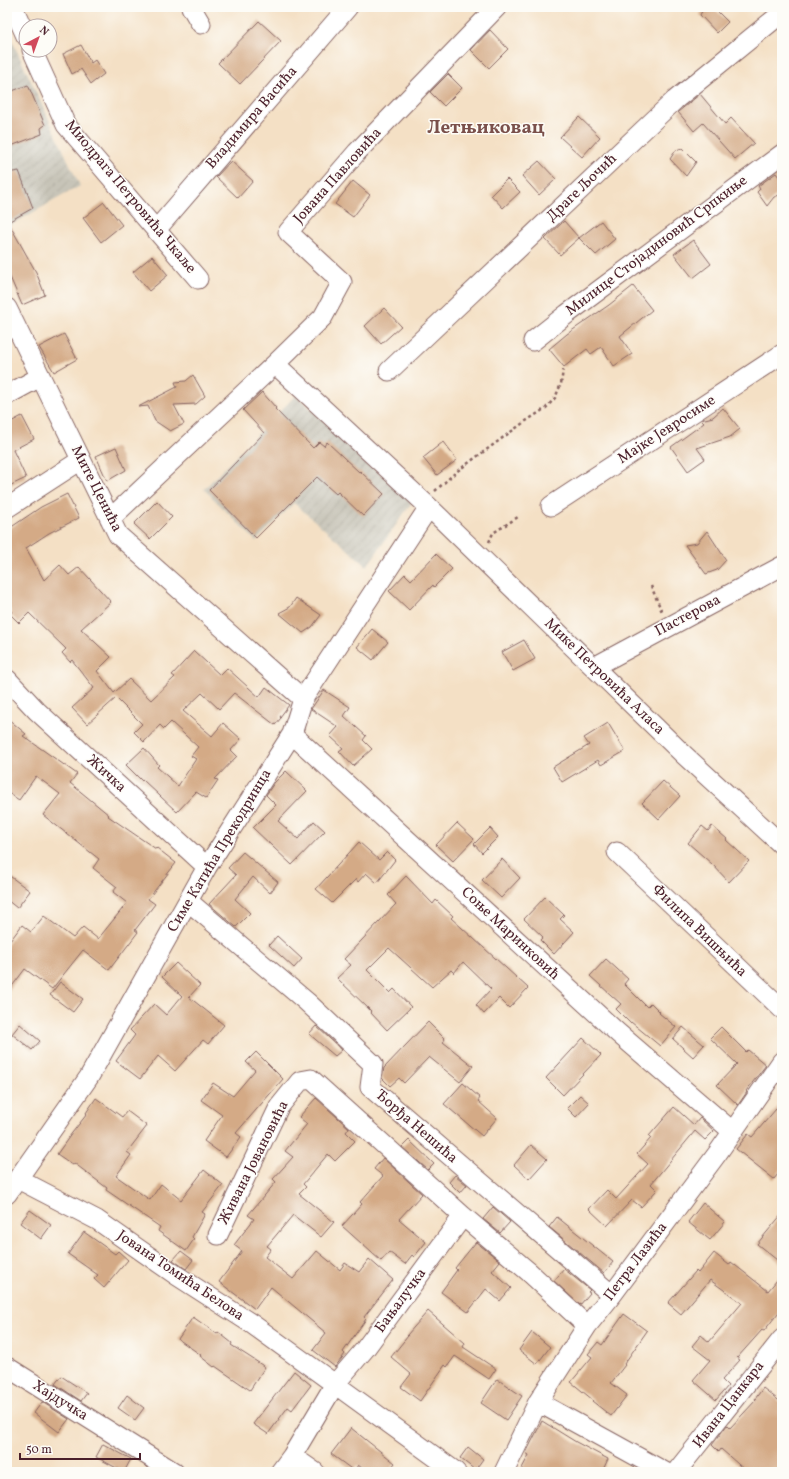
<svg xmlns="http://www.w3.org/2000/svg" width="789" height="1479" viewBox="0 0 789 1479" font-family="Vollkorn,serif">
	<style>
		.industrial { fill: url(#industrial-furrows) }
		.building { fill: #d4aa86 }
		.lines { fill: none; stroke-linecap: round; stroke-linejoin: round }
		.street-casing { stroke: #866361; stroke-width: 21 }
		.path { stroke: #866361; stroke-width: 2.5; stroke-dasharray: 3 3; stroke-linecap: butt }
		.street { stroke: #fff; stroke-width: 19 }
		.labels { text-anchor: middle; dominant-baseline: central; stroke-width: 3; stroke-linejoin: round; paint-order: stroke }
		.street-label { font-size: 15px; fill: #4a1f2b; stroke: #fdfcf7 }
		.district-label { font-size: 19px; font-weight: bold; fill: #7a504b; stroke: #fdfcf7 }
	</style>
	<defs>
		<pattern id="industrial-furrows" width="10" height="10" patternUnits="userSpaceOnUse"><rect width="10" height="10" fill="#c7c4b8"/><path d="M-1 1l2-2M0 10L10 0M9 11l2-2" fill="none" stroke="#aca89e"/></pattern>
	</defs>
	<rect width="100%" height="100%" fill="#fdfcf7"/>
	<filter id="ink" filterUnits="userSpaceOnUse"><feTurbulence type="fractalNoise" baseFrequency=".025" numOctaves="2"/><feDisplacementMap in="SourceGraphic" scale="8" xChannelSelector="R" yChannelSelector="G"/><feConvolveMatrix kernelMatrix="1 2 1 2 8 2 1 2 1" color-interpolation-filters="sRGB"/></filter>
	<filter id="wash" filterUnits="userSpaceOnUse"><feTurbulence type="fractalNoise" baseFrequency=".012" numOctaves="4" result="noise"/><feDisplacementMap in="SourceGraphic" scale="16" xChannelSelector="R" yChannelSelector="G"/><feGaussianBlur stdDeviation="0.9" result="paint"/><feColorMatrix in="noise" values="0 0 0 0 0 0 0 0 0 0 0 0 0 0 0 0 0 1.4 0 .05"/><feComposite in="paint" operator="in"/></filter>
	<g filter="url(#wash)">
		<rect width="100%" height="100%" fill="#f4e0c5"/>
		<path class="industrial" d="M7,30L80,186L7,227Z
			M296,395L412,502L367,566L294,503L256,541L204,489Z"/>
		<g id="blocks">
			<path class="building" d="M704,7H713L728,22L717,33L700,15Z
				M259,21L281,41L240,84L218,63Z
				M490,30L508,49L489,68L471,50Z
				M81,45L91,63L95,60L104,74L91,84L81,69L72,74L63,54Z
				M448,74L462,88L444,106L430,92Z
				M28,85L45,125L41,128L42,134L11,146L7,135V93Z
				M700,94L725,124L731,118L754,143L735,159L703,123L694,131L678,112Z
				M579,117L600,137L582,157L560,137Z
				M682,148L696,162L686,176L670,159L676,150Z
				M231,161L253,181L238,198L216,177Z
				M539,161L556,179L539,195L522,176Z
				M19,171L33,208L8,222L36,272L45,295L22,305L7,270V173Z
				M776,173L782,181V194L774,197L767,206L757,192L760,189L758,186Z
				M507,179L520,192L503,208L491,195Z
				M353,181L370,195L353,217L335,204Z
				M104,202L122,225L101,242L83,218Z
				M564,221L579,238L560,255L545,239Z
				M601,221L615,239L596,255L579,238Z
				M693,240L711,264L693,278L674,254Z
				M152,256L168,275L149,291L133,272Z
				M633,286L652,310L620,336L632,354L614,366L601,347L591,354L587,349L564,367L549,349L567,334L609,305Z
				M384,308L401,326L381,344L365,326Z
				M64,334L77,359L54,372L39,347Z
				M193,375L205,396L196,404L174,405L184,424L170,431L155,421L148,406L138,407L177,387L175,382L186,381Z
				M262,392L276,408L275,409L313,448L319,442L324,446L327,442L359,472L360,471L384,494L363,516L338,492L336,494L317,477L256,538L209,490L264,433L243,410Z
				M723,408L740,429L730,437L697,448L705,459L688,471L671,447L704,423L701,420L713,417Z
				M22,416L34,439L13,450L26,478L7,487V424Z
				M443,442L457,460L437,475L423,458Z
				M116,447L126,470L107,481L96,456Z
				M67,494L79,518L49,533L26,548L44,580L60,565L69,575L79,567L111,602L81,629L111,657L97,671L114,693L129,679L151,700L175,677L172,675L194,651L220,675L227,668L259,697L266,687L289,705L280,717L281,718L275,725L234,693L219,709L202,693L183,711L212,736L223,723L241,739L231,750L237,756L215,779L218,780L206,798L196,792L177,812L143,780L142,781L126,765L144,748L159,765L157,767L178,786L196,759L191,756L198,747L171,722L164,729L160,725L144,742L134,732L142,724L116,698L87,724L72,708L94,688L72,660L70,662L62,653L66,649L29,613L19,623L10,614L12,612L7,605V530L41,507Z
				M157,501L172,517L150,539L134,524Z
				M707,531L726,560L717,570L706,574L685,545L697,543Z
				M436,554L452,569L434,587L433,585L409,610L389,591L405,574L411,580Z
				M296,598L321,615L312,627L303,633L279,613L290,607Z
				M372,629L388,642L373,660L357,647Z
				M524,640L535,659L513,671L502,652Z
				M324,690L350,707L344,716L366,736L363,740L372,749L353,766L339,751L343,748L330,736L338,727L311,709Z
				M7,718L26,734L23,736L77,774L70,783L109,815L108,816L156,849L157,848L176,863L148,899L155,904L135,930L138,932L109,970L83,950L52,989L25,969L7,993V945L22,925L31,932L44,916L73,938L83,927L98,939L127,903L113,892L117,887L93,868L99,859L43,815L60,794L36,776L19,800L7,792Z
				M608,723L625,751L601,765L598,760L562,782L553,767L589,745L584,738Z
				M286,771L307,791L278,821L298,839L314,821L325,831L292,865L253,828L276,805L266,795L274,783Z
				M663,781L680,796L659,819L642,803Z
				M457,823L474,839L453,861L436,845Z
				M702,826L708,831L712,826L727,839L726,840L749,861L729,882L712,864L688,843Z
				M490,828L498,837L482,853L474,844Z
				M359,842L379,860L387,852L395,860L377,883L366,873L358,882L356,879L332,903L316,889Z
				M243,852L278,882L270,893L253,877L235,899L250,913L236,927L209,904L236,875L228,868Z
				M502,859L520,878L501,898L482,880Z
				M7,874L30,891L17,908L7,900Z
				M406,876L433,904L436,900L453,916L451,918L528,988L509,1008L499,998L484,1014L476,1005L491,989L463,962L454,973L451,970L432,987L389,948L367,970L390,993L394,989L411,1007L387,1030L370,1012L371,1011L337,978L351,965L344,959L396,904L388,895Z
				M545,897L564,915L560,919L574,932L554,954L540,940L543,937L524,919Z
				M277,936L302,959L294,968L269,945Z
				M606,959L628,979L624,984L647,1007L651,1003L660,1012L659,1013L676,1027L660,1046L631,1022L630,1023L616,1009L621,1004L590,976Z
				M176,963L200,985L189,997L224,1025L208,1044L203,1040L175,1071L158,1056L140,1079L116,1061L135,1035L130,1030L154,1004L166,1015L182,996L162,977Z
				M60,982L83,999L73,1012L50,995Z
				M428,1022L445,1039L443,1042L473,1066L460,1082L429,1057L404,1083L399,1078L390,1086L382,1078L384,1068Z
				M20,1024L40,1041L32,1050L12,1034Z
				M316,1026L342,1050L335,1056L309,1034Z
				M683,1027L704,1045L693,1057L673,1039Z
				M721,1027L746,1052L748,1050L766,1065L746,1091L747,1092L738,1105L717,1085L737,1064L710,1038Z
				M583,1038L601,1055L563,1095L546,1078Z
				M256,1052L283,1079L236,1133L241,1137L226,1157L204,1141L222,1115L201,1100L213,1083L233,1096L255,1070L246,1062Z
				M463,1083L480,1098L478,1101L497,1118L482,1136L444,1104Z
				M580,1095L589,1103L576,1117L567,1108Z
				M96,1098L122,1117L127,1111L147,1126L127,1152L131,1155L116,1176L150,1200L161,1184L181,1200L204,1170L223,1185L202,1212L205,1214L192,1237L194,1239L186,1251L158,1231L160,1227L106,1190L107,1188L74,1163L73,1165L57,1154L72,1133L87,1114L86,1113Z
				M316,1098L349,1128L346,1132L355,1141L335,1161L328,1154L303,1184L306,1187L299,1194L334,1222L321,1237L293,1215L267,1246L271,1249L265,1257L293,1279L317,1251L340,1270L345,1263L359,1272L369,1259L393,1280L364,1317L366,1319L343,1352L345,1354L335,1367L313,1350L326,1333L271,1287L255,1309L219,1282L242,1251L234,1245L254,1219L248,1215L276,1182L273,1179L293,1157L285,1151L307,1124L299,1117Z
				M782,1102V1169L774,1179L736,1149L748,1134L752,1137Z
				M674,1107L694,1125L700,1118L714,1131L705,1140L695,1131L651,1184L657,1190L641,1207L632,1200L607,1226L589,1209L607,1190L616,1199L648,1164L637,1154L651,1138L649,1136Z
				M409,1140L434,1164L428,1170L402,1147Z
				M531,1145L547,1159L529,1179L514,1165Z
				M383,1158L422,1194L399,1219L426,1242L414,1257L412,1255L405,1264L389,1252L381,1261L342,1226L362,1204L360,1202L383,1176L374,1169Z
				M455,1175L467,1185L460,1193L449,1182Z
				M703,1203L725,1222L710,1240L688,1222Z
				M493,1207L510,1222L500,1233L483,1219Z
				M30,1210L51,1225L41,1239L20,1223Z
				M782,1214V1264L757,1244Z
				M557,1217L613,1262L604,1273L549,1227Z
				M84,1232L115,1254L118,1251L128,1260L104,1288L94,1279L98,1275L68,1254Z
				M476,1242L500,1261L492,1271L511,1288L500,1301L486,1289L468,1312L441,1292L457,1270L455,1268Z
				M181,1251L193,1260L186,1269L173,1260Z
				M714,1253L729,1265L731,1262L768,1291L782,1274V1308L764,1331L762,1330L737,1358L740,1360L722,1380L728,1386L716,1400L693,1380L710,1360L692,1346L701,1335L709,1342L742,1303L710,1280L681,1314L668,1303L696,1271L698,1273Z
				M564,1269L590,1290L588,1292L590,1293L580,1305L554,1281Z
				M428,1311L465,1343L463,1347L496,1369L489,1379L455,1356L447,1367L445,1365L420,1401L401,1387L411,1374L391,1357L408,1336L407,1335Z
				M624,1314L647,1331L624,1364L625,1365L611,1383L627,1395L611,1416L592,1401L593,1400L571,1382L592,1357L588,1354L598,1342L602,1345Z
				M193,1317L217,1334L218,1332L232,1343L231,1345L265,1367L250,1390L215,1366L214,1367L200,1356L201,1355L178,1339Z
				M532,1332L550,1347L537,1364L519,1350Z
				M294,1371L311,1385L292,1410L288,1407L268,1434L253,1424Z
				M61,1376L87,1393L81,1401L55,1384Z
				M497,1379L522,1396L506,1420L481,1403Z
				M763,1388L782,1403V1472H747L721,1449L719,1452L712,1445L727,1425L730,1428L756,1400L755,1399Z
				M127,1395L144,1408L135,1420L118,1408Z
				M42,1402L69,1419L59,1432L34,1413Z
				M542,1421L576,1442L608,1459L602,1472H520L529,1455L526,1453Z
				M351,1428L395,1463L388,1472H367L358,1465L354,1471L331,1454Z
				M103,1444L131,1459L124,1472L96,1457Z
				M468,1447L483,1459L475,1470L460,1458Z"/>
		</g>
	</g>
	<g filter="url(#ink)">
		<use href="#blocks" fill-opacity="0" stroke="#866361" stroke-width="1"/>
		<g class="lines">
			<g class="street-casing">
				<path id="street" d="M13,7L26,36
					M191,7L201,24
					M32,50L66,125L198,279
					M156,230L348,7
					M7,308L118,535L303,699
					M533,341L567,314L782,154
					M275,364L429,507L682,753L782,845
					M389,371L675,100L782,13
					M7,395L40,377
					M551,506L782,354
					M7,508L81,460
					M110,519L275,364L323,317L342,282L288,232L357,152L497,7
					M594,667L782,566
					M7,679L37,711L207,867
					M292,734L618,1033L732,1131
					M617,852L782,1009
					M188,901L307,1002L373,1064L370,1087L612,1295
					M18,1179L97,1220L176,1275L252,1324L456,1472
					M7,1194L89,1077L207,867L292,734L303,699L429,507
					M218,1235L279,1107L300,1081L311,1079L463,1216L529,1272L587,1326
					M7,1367L174,1472
					M538,1402L665,1472
					M292,1456L315,1472
					M280,1472L292,1456L335,1384L365,1349L463,1216
					M504,1472L538,1402L587,1326L612,1295L717,1154L782,1061
					M676,1472L782,1339"/>
			</g>
			<path class="path" d="M435,491L456,472L523,423L546,408L555,398L561,384L563,370
				M489,542L493,533L518,517
				M651,586L662,612"/>
			<use href="#street" class="street"/>
		</g>
	</g>
	<g class="labels">
		<g class="street-label">
			<text transform="translate(252 118) rotate(-49)">Владимира Васића</text>
			<text transform="translate(338 176) rotate(-48)">Јована Павловића</text>
			<text transform="translate(582 188) rotate(-44)">Драге Љочић</text>
			<text transform="translate(130 197) rotate(50)">Миодрага Петровића Чкаље</text>
			<text transform="translate(657 246) rotate(-37)">Милице Стојадиновић Српкиње</text>
			<text transform="translate(667 430) rotate(-33)">Мајке Јевросиме</text>
			<text transform="translate(96 489) rotate(63)">Мите Ценића</text>
			<text transform="translate(688 616) rotate(-28)">Пастерова</text>
			<text transform="translate(604 677) rotate(44)">Мике Петровића Аласа</text>
			<text transform="translate(106 774) rotate(43)">Жичка</text>
			<text transform="translate(220 851) rotate(-59)">Симе Катића Прекодринца</text>
			<text transform="translate(699 931) rotate(44)">Филипа Вишњића</text>
			<text transform="translate(510 934) rotate(43)">Соње Маринковић</text>
			<text transform="translate(416 1127) rotate(41)">Ђорђа Нешића</text>
			<text transform="translate(254 1163) rotate(-63)">Живана Јовановића</text>
			<text transform="translate(636 1262) rotate(-53)">Петра Лазића</text>
			<text transform="translate(180 1276) rotate(34)">Јована Томића Белова</text>
			<text transform="translate(401 1301) rotate(-54)">Бањалучка</text>
			<text transform="translate(60 1401) rotate(32)">Хајдучка</text>
			<text transform="translate(729 1405) rotate(-52)">Ивана Цанкара</text>
		</g>
		<g class="district-label">
			<text x="486" y="128">Летњиковац</text>
		</g>
	</g>
	<rect width="789" height="1479" fill="none" stroke="#fdfcf7" stroke-width="24"/>
	<g transform="translate(38 38) rotate(41)"><circle r="19" fill="#fdfcf7" stroke="#b5a4a5"/>
	<path d="M0-3L7 15L0 10L-7 15Z" fill="#d1495b"/>
	<text y="-6" font-size="11" font-weight="bold" text-anchor="middle" fill="#4a1f2b">N</text>
	</g>
	<path d="M20 1453v6h120v-6" fill="none" stroke="#4a1f2b" stroke-width="2"/>
	<text x="26" y="1453" font-size="12" fill="#4a1f2b" stroke="#fdfcf7" stroke-width="3" paint-order="stroke">50 m</text>
</svg>
